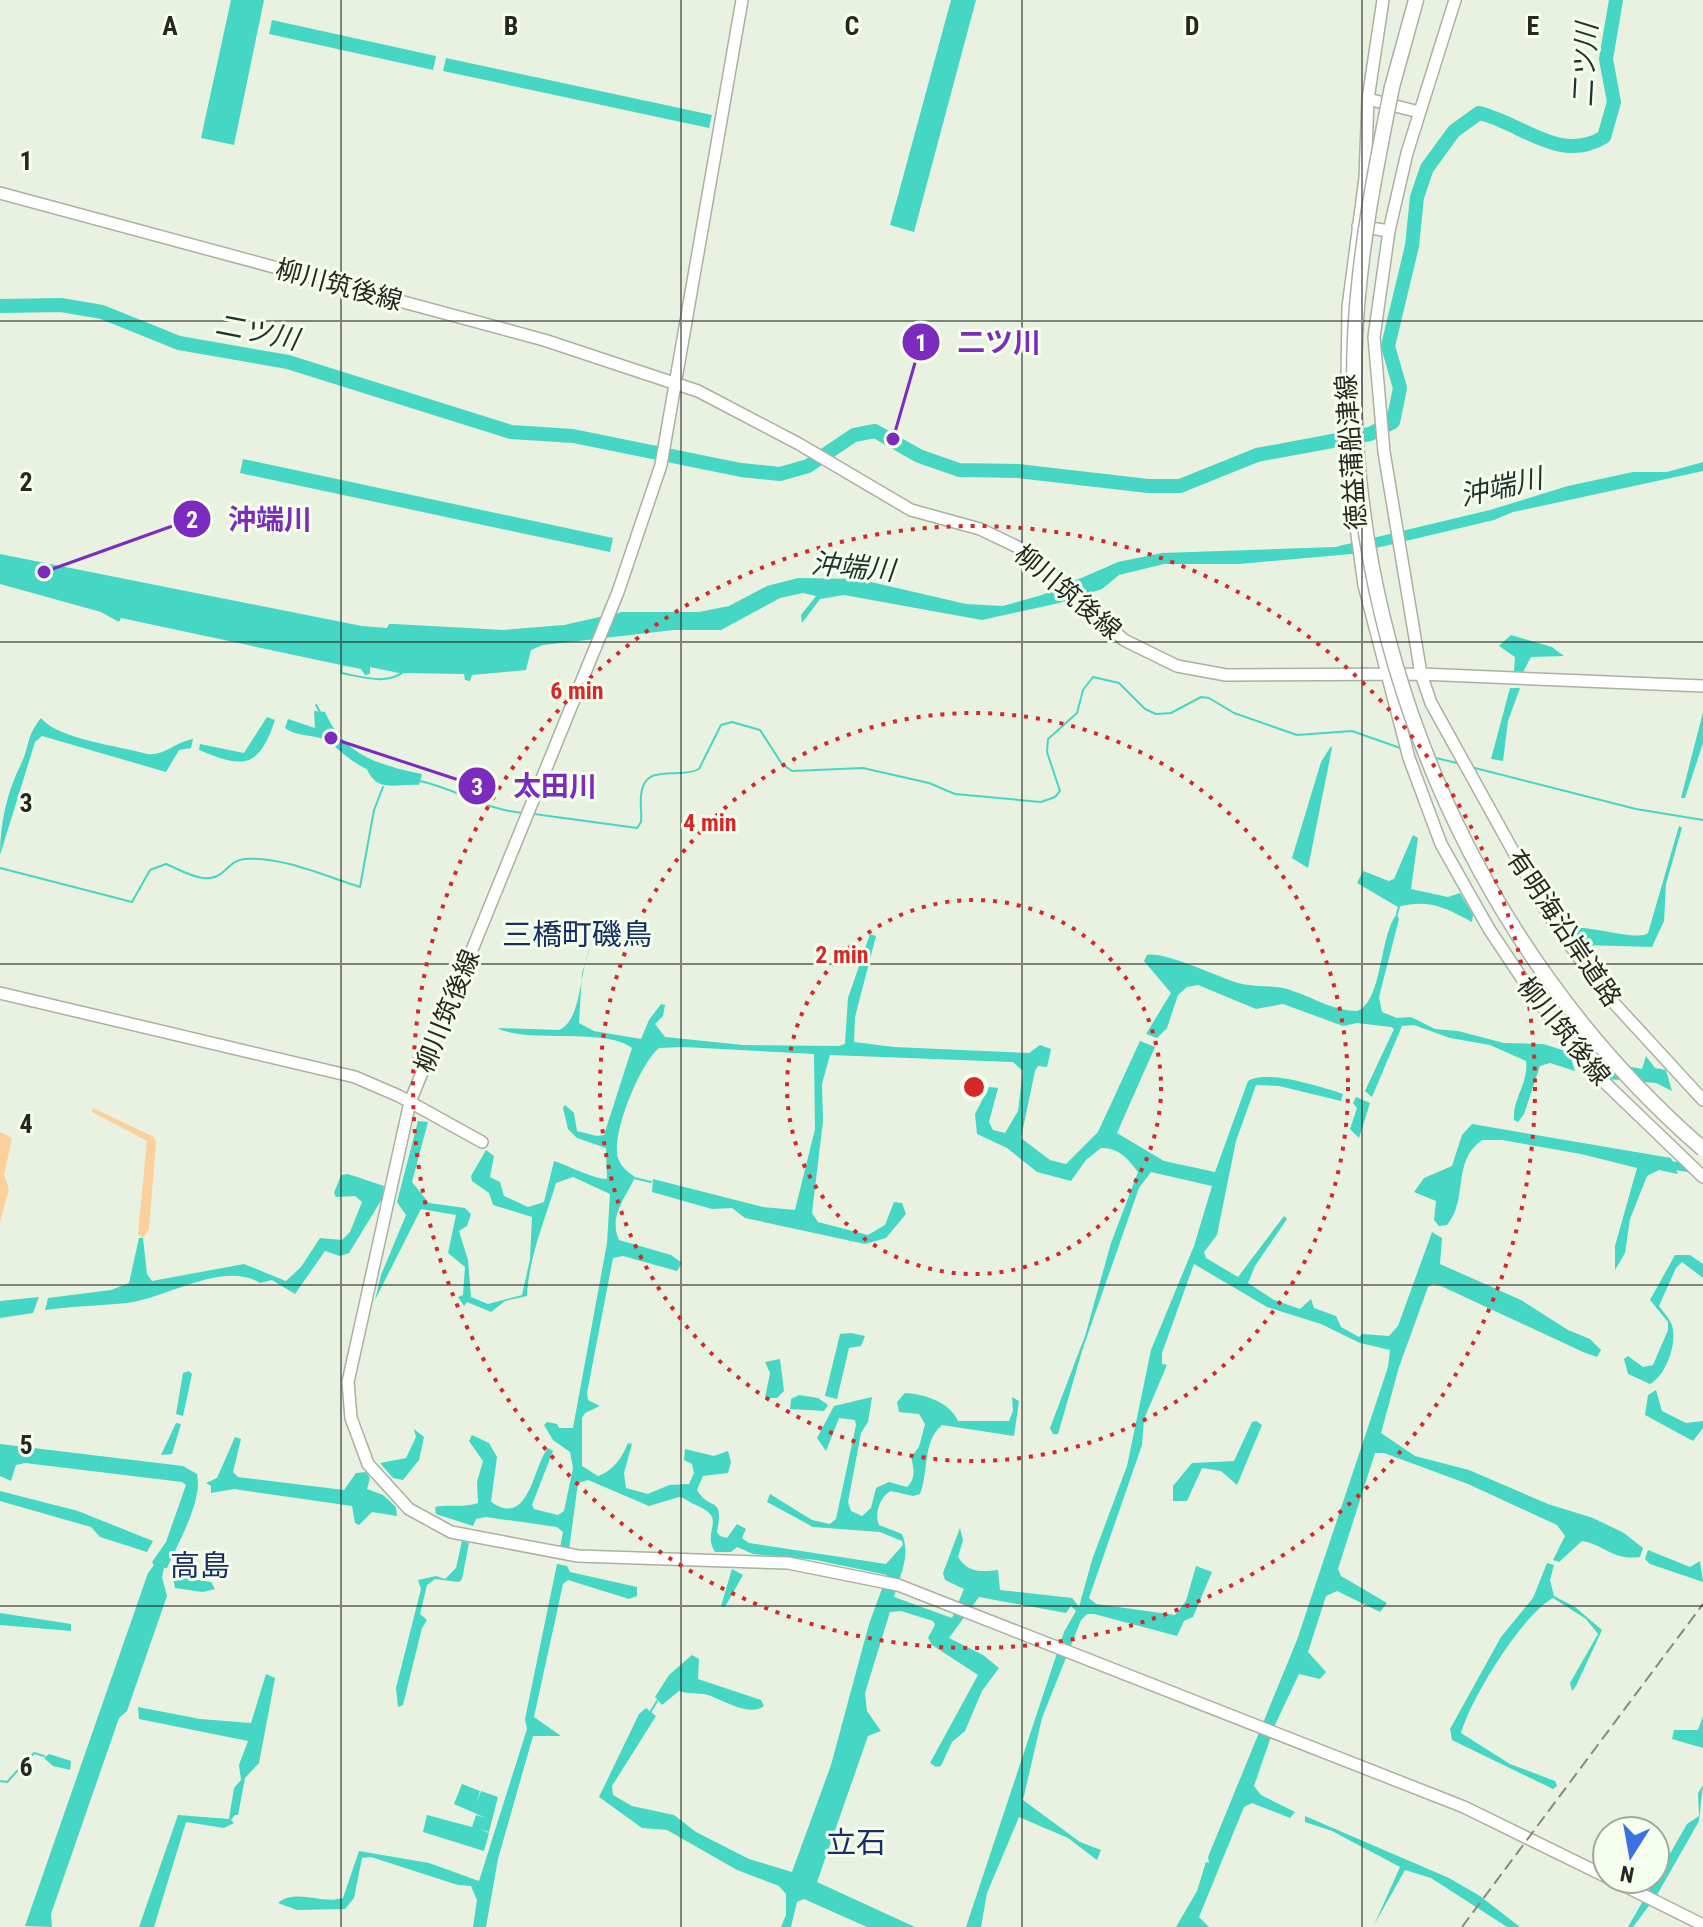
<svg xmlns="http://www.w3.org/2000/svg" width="1703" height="1927" viewBox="0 0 1703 1927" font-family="'Roboto Condensed','Noto Sans JP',sans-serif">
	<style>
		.green { fill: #fad19c }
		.water { fill: #45d7c3; fill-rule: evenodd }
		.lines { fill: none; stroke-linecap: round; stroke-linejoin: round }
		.stream { stroke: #45d7c3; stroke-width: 2 }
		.canal { stroke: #45d7c3; stroke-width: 8 }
		.river { stroke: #45d7c3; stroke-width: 14 }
		.secondary-casing { stroke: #aab1a2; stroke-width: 14 }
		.highway-casing { stroke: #aab1a2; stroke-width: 17 }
		.secondary { stroke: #fff; stroke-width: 11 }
		.highway { stroke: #fff; stroke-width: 14 }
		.rail { stroke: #868b80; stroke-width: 2; stroke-dasharray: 12 6; stroke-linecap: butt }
		.highway-bridge-casing { stroke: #aab1a2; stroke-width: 17; stroke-linecap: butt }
		.highway-bridge { stroke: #fff; stroke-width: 14 }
		.grid { fill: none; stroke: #252822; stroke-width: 2; stroke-opacity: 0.55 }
		.ring { fill: none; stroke: #d62828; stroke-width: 4; stroke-dasharray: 4 8 }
		.labels { text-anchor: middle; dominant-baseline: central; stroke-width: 6; stroke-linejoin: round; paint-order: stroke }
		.street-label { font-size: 26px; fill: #252822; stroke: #f6ffee }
		.water-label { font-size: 28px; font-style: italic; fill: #1d3531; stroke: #f6ffee }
		.quarter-label { font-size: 30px; fill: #162f65; stroke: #f6ffee }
		.grid-label { font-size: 26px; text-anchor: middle; font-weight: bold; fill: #252822; stroke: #f6ffee; stroke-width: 6; stroke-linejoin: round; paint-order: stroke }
		.centre { fill: #d62828; stroke: #f6ffee; stroke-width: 4 }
		.ring-label { font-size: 24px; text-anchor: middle; font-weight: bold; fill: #d62828; stroke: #f6ffee; stroke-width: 6; stroke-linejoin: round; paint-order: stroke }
		.leader { fill: none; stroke: #7b2cbf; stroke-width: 3 }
		.callout-dot { fill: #7b2cbf; stroke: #f6ffee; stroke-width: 3 }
		.mark-label { font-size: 24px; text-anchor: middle; font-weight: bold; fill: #fff }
		.callout-label { font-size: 28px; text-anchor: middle; font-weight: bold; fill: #7b2cbf; stroke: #f6ffee; stroke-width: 6; stroke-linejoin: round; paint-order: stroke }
	</style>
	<rect width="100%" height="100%" fill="#e9f1e1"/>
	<path class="green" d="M93,1108L154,1137L156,1143L149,1229L143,1238L138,1234L147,1141L92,1112Z
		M0,1132L12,1138L4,1175L9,1189L0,1222Z"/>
	<path class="water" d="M231,0H264L234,145L201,138Z
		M951,0H976L914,232L890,225Z
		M272,20L436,56L433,70L269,34Z
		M446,58L712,115L709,128L443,71Z
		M243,459L613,538L610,552L240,473Z
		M1703,462V471L1513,512L1494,520L1351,554L1240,564H1164L1119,575L1102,589L1059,603L982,620L844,595L820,599L802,623L801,615L816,596L803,593L780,598L721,630H674L543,645L531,650L526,670L472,675L470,681L465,680L464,674L399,673L370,667V674L365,675L361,669L341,665L121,618L119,622L101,612L0,584V554L362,626L387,628L389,624H394L503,630L564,625L622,612H699L729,606L767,586L798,578L858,579L966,604L1003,606L1042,595L1118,562L1162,553L1335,547L1490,510L1568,486L1633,472H1667Z
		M1511,635L1552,647L1564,656L1531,657L1523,672L1514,671L1515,657L1499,646Z
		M1510,688H1520L1508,721L1503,761L1491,759Z
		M314,711L325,712C344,755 378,765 422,774L419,785C399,783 377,794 367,769C348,761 336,745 323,739C310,734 297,737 285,728L288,719L315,728Z
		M1703,712V743L1685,798H1681Z
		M267,717L275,720C259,768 244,769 199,750L200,744L244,753Z
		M41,718C57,739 120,746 147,754C165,756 175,742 193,739L191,748L179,750L166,772L42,736L35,742L0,855C0,823 7,792 21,764C30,746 26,736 41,718Z
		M1331,746L1332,748L1308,868L1292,858L1321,762Z
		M1679,826L1682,828L1666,884L1664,921L1652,947L1581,945L1575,937L1578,928C1596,927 1638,941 1648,933Z
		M1413,835L1418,838L1411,889L1448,897L1460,893L1473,915L1472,922C1444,907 1428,899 1398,907L1357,883L1363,871L1389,881L1394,879Z
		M1397,914L1399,919L1379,997L1382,1012L1397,1018L1411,1017L1435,1029L1458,1031L1504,1043L1543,1044L1569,1052L1575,1071L1550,1063L1540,1066L1524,1114L1518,1122L1514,1120C1512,1099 1529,1083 1526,1061L1490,1045L1450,1038L1414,1025L1402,1026L1372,1097L1365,1091L1394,1029L1391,1027L1357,1023L1343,1026L1283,1004L1256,1009L1198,985L1187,987L1178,995L1167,1028L1157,1038L1146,1034L1171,993L1144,961L1147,955C1165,951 1217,977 1238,983C1257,988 1275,984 1293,991C1314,998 1334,1011 1357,1011C1383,1002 1379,935 1397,914Z
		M870,934L876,936L855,1017L854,1042L894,1047L1029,1053L1040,1045L1051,1049L1047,1067L1038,1066L1035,1071L1021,1138L1050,1160L1066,1164L1098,1132L1140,1041L1155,1047L1117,1133L1164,1161L1215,1172L1248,1081C1266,1069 1322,1087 1343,1094L1341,1101L1279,1086L1256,1085L1236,1141L1217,1235L1204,1252L1206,1258L1238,1277L1284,1216L1287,1219L1255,1266L1248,1283L1274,1300L1300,1309L1311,1299L1314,1308L1336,1316L1341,1327L1359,1337L1362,1334L1389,1336L1398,1326L1432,1232L1442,1238L1440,1264L1521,1300L1568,1330L1590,1339L1601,1350L1597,1357L1583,1352L1441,1286L1433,1284L1428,1287L1399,1367L1381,1433L1415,1456L1469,1470L1548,1504L1593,1518L1624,1533L1643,1548L1640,1557C1613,1561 1603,1544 1582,1541L1559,1562L1553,1560L1565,1536L1557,1525L1468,1484L1384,1453H1375L1338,1569L1341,1576L1387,1603L1380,1612L1337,1591L1326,1596L1308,1652L1326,1672L1320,1679L1299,1674L1275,1725L1254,1786L1261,1795L1295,1812L1290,1818L1252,1803L1244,1807L1199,1917L1209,1927H1176L1197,1891L1206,1862L1209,1863L1208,1857L1297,1640L1388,1367L1390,1350L1360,1343L1321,1324L1267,1307L1194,1264L1162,1353V1364L1167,1365L1144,1419L1142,1445L1089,1598L1096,1604L1175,1615L1186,1601L1196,1566L1212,1572L1193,1617L1184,1621L1177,1636L1094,1614H1087L1081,1620L1042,1718L1023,1800L1080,1842L1101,1850L1097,1860L1068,1838L1019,1817L987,1893L981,1927H966L1064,1632L1076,1611L1071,1606L1066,1613L979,1597L949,1638L983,1655L999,1668L982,1691L965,1731L952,1742L941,1766L936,1767L930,1763L978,1675L932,1645L928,1638L935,1625L933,1621L901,1611L890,1612L865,1693L867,1711L881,1731L868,1736L817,1882L915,1927H867L804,1899L797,1902L791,1927H781L786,1915V1894L779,1886L737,1870L667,1830L642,1828L599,1797L639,1714L646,1708L656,1716L612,1786L613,1795L632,1806L674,1815L696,1832L749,1859L792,1872L831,1765L869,1624L887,1575L816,1560L753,1554L737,1547L731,1552H715C701,1530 729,1519 696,1505C689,1503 687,1498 679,1497L649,1506L588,1480L578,1483L569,1550L560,1548L563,1532L557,1527L486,1517L476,1519L473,1526L436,1514L435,1507C449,1504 464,1508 478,1503L477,1482L483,1461L469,1441L472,1435L489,1443L497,1457L491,1502C530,1529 533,1465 548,1448L553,1451L532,1505L534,1509L558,1515L564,1511L573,1468L570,1452L553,1440L544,1425L547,1422L557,1424L559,1428H573L607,1243L610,1194L573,1177L556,1183C545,1220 529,1256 527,1296L505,1301L491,1312L467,1302L464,1306L458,1297L463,1295L465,1267L448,1253L456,1215L421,1209L375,1300L381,1275L406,1215L397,1202L418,1121L428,1122L412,1182L429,1203L465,1208L471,1214L467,1226L459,1231L468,1260L471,1297L488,1304L522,1295L530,1259L532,1217L493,1205L489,1193L472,1181L471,1176L486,1150L494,1156L490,1177L500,1182L504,1196L528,1207L544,1202L554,1161C570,1166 593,1179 607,1179L606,1148L577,1138L568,1129L563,1108L565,1105L574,1113L577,1131L597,1136L604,1135L632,1048C605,1027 528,1044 497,1028L559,1030C582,1020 579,973 590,948L582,973L579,1023L594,1031L641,1039L649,1020L661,1004L665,1005L663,1016L655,1024L665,1037L743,1045L839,1046L845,1044L848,998ZM684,1047L814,1054L815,1129L795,1210L763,1207L653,1179L652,1192L712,1209L732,1208L745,1218L865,1244L886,1238L906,1214L902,1203L894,1202L885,1225L868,1235L818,1222L812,1213L823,1121L822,1084L830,1055L1013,1062L1023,1071L1018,1111L1005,1133L993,1130L989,1122L998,1088L989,1087L975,1114L977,1134L1007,1148L1037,1172L1071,1181L1086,1160L1101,1148C1121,1148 1128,1160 1138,1172L1111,1243L1085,1336L1050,1428L1053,1434H1058L1082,1351L1139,1188L1151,1172L1212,1186L1194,1246L1151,1350L1127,1466L1092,1560L1079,1607L1072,1598L1000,1590L998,1570C981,1572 968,1573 958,1557L963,1540L960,1528L943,1573L945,1580L964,1589L952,1618L894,1597C900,1575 911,1556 902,1534L879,1525C874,1514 880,1496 891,1491L913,1496L920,1494C929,1472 922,1442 942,1425L1014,1436L1019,1401L1012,1397L1013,1411L1009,1421H958C950,1402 924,1394 905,1393L897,1402L899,1412L919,1414L925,1424L919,1447L911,1457C914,1468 916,1479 907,1487L889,1482L876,1488L871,1508L862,1516L851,1511L848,1502L861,1433L868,1422L872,1397L834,1406L817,1438L826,1451L839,1418L855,1420L856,1425L836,1519L830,1524L812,1520L770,1494L767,1502L813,1527L880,1532L902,1541L903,1545L886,1564L749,1543L742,1538L746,1529L737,1524L727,1538L720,1536L717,1532C724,1494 711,1513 697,1490L703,1476L728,1473L731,1462L728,1451L714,1456L685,1449L684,1460L692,1464L694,1473L689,1484L669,1485L648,1494L626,1488L624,1473L632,1444L628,1443C622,1458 613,1471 598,1476L582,1466V1418L585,1413L600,1406L588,1400L587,1393L613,1258L623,1256L677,1271L682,1263L671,1255L619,1240C608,1216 627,1196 635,1177C628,1172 621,1167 618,1158C611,1135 640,1063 659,1048Z
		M1600,1056L1616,1064L1642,1069L1646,1056L1655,1068L1666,1070L1672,1091L1656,1083L1608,1079Z
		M1356,1097L1370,1103L1359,1138L1350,1129L1357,1108L1353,1103Z
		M1472,1124L1671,1158L1678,1174L1659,1170L1647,1176L1630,1219L1625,1253L1615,1270V1246L1637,1168L1581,1154L1502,1140H1482C1451,1162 1469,1199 1447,1225L1439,1226L1434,1220L1436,1201L1414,1192L1424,1178L1452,1166L1462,1135Z
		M348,1174L384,1186L382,1199L349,1253L340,1256L325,1251L295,1294L272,1280L260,1283C223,1260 166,1299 126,1303C99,1306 72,1306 45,1310L48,1298L111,1290L129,1283L139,1238H143L147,1274L152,1281L244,1264L286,1281L301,1267L320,1238L342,1240L350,1232L362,1202L355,1196L336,1197L334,1193L341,1175Z
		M1675,1255H1690L1703,1264V1278L1682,1262L1676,1268L1659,1306C1663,1311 1668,1317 1671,1323C1679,1340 1666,1376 1650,1384L1628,1374L1624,1359L1628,1356L1643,1367L1653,1365L1668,1330V1322L1650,1300Z
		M39,1297L33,1313L0,1318V1301Z
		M851,1333L865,1336L861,1346L849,1348L837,1399L825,1396L840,1334Z
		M780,1359L784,1391L777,1398H765L770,1373L765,1362Z
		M189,1371L192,1374L183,1416L176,1414L183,1373Z
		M1656,1390L1662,1411L1686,1423L1703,1421V1428L1693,1441L1645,1415L1648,1395Z
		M799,1395L818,1398L828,1405L824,1411L790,1409L791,1399Z
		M1256,1421L1262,1425L1237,1485L1221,1471L1202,1468L1187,1501H1173V1486L1192,1463L1234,1461L1252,1422Z
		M176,1423L181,1424L172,1454L161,1455Z
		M414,1429L424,1437L419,1460L403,1480L393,1478L380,1463L406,1458L416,1437Z
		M235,1437L241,1439L233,1472L238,1477L344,1490L356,1473L366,1472L370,1478L367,1489L383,1495L396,1507L397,1516L372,1512L359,1525L355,1523L352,1506L234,1489L211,1493V1486L206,1483L217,1478Z
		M0,1444L183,1466L197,1474C203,1500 179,1541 167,1568H164L162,1577L167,1596L127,1711L119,1718L51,1914L52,1927L25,1926L148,1573L154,1565L152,1562L166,1542L186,1485L182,1482L25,1463L16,1465L11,1481L0,1476Z
		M0,1491L78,1511L153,1541L147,1552L100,1537L91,1527L0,1501Z
		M462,1541L469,1543L462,1579L459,1582L435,1579L427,1585L420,1614L427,1620L422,1628L403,1705L398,1707L396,1688L421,1589L418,1580L436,1576L445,1579L456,1568Z
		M1648,1550L1690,1567L1700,1561L1703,1582L1650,1564L1645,1559Z
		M1547,1563L1554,1565L1550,1580L1554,1596L1575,1607L1602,1630L1576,1686L1572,1691L1570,1683L1598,1634L1586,1619L1553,1598C1522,1615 1471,1698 1461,1733L1510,1764L1555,1781L1557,1786L1553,1789L1452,1740L1450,1729L1501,1637L1533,1598Z
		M557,1564L567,1566L570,1572L637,1587V1596L629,1599L568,1580L563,1584L534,1717L561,1736H533L498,1859L486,1927H473L477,1900L471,1886L458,1885L371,1857L362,1858L354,1898L345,1909L297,1910L278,1903C296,1888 322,1905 343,1898L359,1851L429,1863L479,1881L527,1729L525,1719Z
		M732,1569L743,1575L725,1607L721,1606Z
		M173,1576L211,1582L215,1589L203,1592L175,1588Z
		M0,1613L71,1624V1631L0,1625Z
		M692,1655L699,1659L698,1679L761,1700L764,1706C748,1718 721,1698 704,1694C695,1693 687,1694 679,1691L662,1705L655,1697L669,1675Z
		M266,1674L275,1678L259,1763L245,1778L238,1815H235L231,1820L234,1823L224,1828L186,1822L154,1927H139L178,1815L229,1819L234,1788L241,1780L239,1765L248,1741L139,1719L138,1707L200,1719L251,1723Z
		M1703,1716V1748L1672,1739L1674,1730H1698Z
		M49,1754L71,1761L70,1770L53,1766L44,1758Z
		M462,1784L480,1791L477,1802L481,1791L498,1797L489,1832L479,1829L489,1833L484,1851L423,1832L427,1815L472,1827L476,1815L486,1818L454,1804Z
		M1703,1785L1699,1821L1657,1895L1633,1927H1628L1687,1824L1699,1816L1698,1793Z
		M1305,1816L1449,1878L1480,1896L1520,1927H1507L1431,1878L1405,1870L1374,1925L1400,1867L1332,1831L1305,1822Z"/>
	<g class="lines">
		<path class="stream" d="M342,664L341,673C363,677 388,686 406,670
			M316,705L320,712
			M1436,758L1461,764
			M1471,767L1636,809L1703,820
			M420,781C457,789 485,810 523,813
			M534,814L637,828L641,822C642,813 640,805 641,796C643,761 680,780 699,769L721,725L732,722L760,730L782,764L792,771L863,768L929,783L955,794L1041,802L1055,797L1060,791L1047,752L1048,739L1077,713L1083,690L1093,677L1119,683L1145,709L1156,714L1171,713L1201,697L1209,698L1234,713L1297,735L1352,731L1403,749
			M0,868L132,902L150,870L166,864C183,871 207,887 223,872C230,866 235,860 244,859C281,856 325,876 360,887L374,810L383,787
			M1397,914L1399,907
			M634,1178L651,1182
			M651,1711L657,1701
			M0,1781L7,1782L34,1753L44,1756"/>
		<path class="canal" d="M1664,1164L1694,1169"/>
		<path class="river" d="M0,306L61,305L102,312L179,343L288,362L511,432L573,436L741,470L780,474L808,466L854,435L875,431L919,456L959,470L1018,471L1148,486H1180L1257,455L1370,434L1393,422L1400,388L1388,346L1412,246L1417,197L1427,168L1454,131L1479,113C1522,123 1559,164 1604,137L1614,102L1606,59L1616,0"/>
		<g class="secondary-casing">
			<path id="secondary" d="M742,0L661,465L618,592L410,1102L348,1382L351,1418L368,1464L409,1509L451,1532L578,1556L788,1563L898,1585L1464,1807L1607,1877
				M1383,0L1368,99L1365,178L1348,307L1346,455L1364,585L1409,758L1441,844L1489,929L1533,995L1599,1077L1703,1177
				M1455,0L1407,153L1389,231L1374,337L1384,452L1421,674L1431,703L1548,914L1602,990L1703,1100
				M1368,99L1419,112
				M0,193L544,340L698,391L799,444L911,510L980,529L1028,552L1124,640L1177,666L1226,675L1421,674L1703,686
				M1358,226L1389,231
				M0,993L355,1077L399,1096L482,1142
				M1611,1879L1703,1925"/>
		</g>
		<g class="highway-casing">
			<path id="highway" d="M1392,87L1416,0"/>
		</g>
		<use href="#secondary" class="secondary"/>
		<use href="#highway" class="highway"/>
		<path class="rail" d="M1462,1927L1703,1604"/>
		<g class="highway-bridge-casing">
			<path id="highway-bridge" d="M1392,87C1375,171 1359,253 1355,338C1342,643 1473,950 1703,1149"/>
		</g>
		<use href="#highway-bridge" class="highway-bridge"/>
	</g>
	<path class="grid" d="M341,0V1927M681,0V1927M1022,0V1927M1362,0V1927M0,321H1703M0,642H1703M0,964H1703M0,1285H1703M0,1606H1703"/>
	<g class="ring">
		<circle cx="974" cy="1087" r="187"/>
		<circle cx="974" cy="1087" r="374"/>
		<circle cx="974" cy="1087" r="561"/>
	</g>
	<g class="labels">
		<g class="street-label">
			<text transform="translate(339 285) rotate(15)">柳川筑後線</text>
			<text transform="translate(1351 452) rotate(-94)">徳益蒲船津線</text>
			<text transform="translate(1068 592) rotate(40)">柳川筑後線</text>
			<text transform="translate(1564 928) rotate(56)">有明海沿岸道路</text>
			<text transform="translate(447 1011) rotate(-68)">柳川筑後線</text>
			<text transform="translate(1564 1031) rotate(51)">柳川筑後線</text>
		</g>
		<g class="water-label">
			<text transform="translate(1585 65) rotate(-87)">二ツ川</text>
			<text transform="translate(257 332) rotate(11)">二ツ川</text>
			<text transform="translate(1501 487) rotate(-13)">沖端川</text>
			<text transform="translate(853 567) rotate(5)">沖端川</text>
		</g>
		<g class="quarter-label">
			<text x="577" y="934">三橋町磯鳥</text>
			<text x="200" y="1565">高島</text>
			<text x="856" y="1842">立石</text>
		</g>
	</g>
	<g class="grid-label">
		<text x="170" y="35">A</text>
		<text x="511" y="35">B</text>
		<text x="852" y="35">C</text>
		<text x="1192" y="35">D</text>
		<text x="1533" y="35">E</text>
		<text x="26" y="170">1</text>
		<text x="26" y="491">2</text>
		<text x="26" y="812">3</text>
		<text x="26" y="1133">4</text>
		<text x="26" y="1454">5</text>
		<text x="26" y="1776">6</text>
	</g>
	<circle cx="974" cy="1087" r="12" class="centre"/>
	<g class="ring-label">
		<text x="577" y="699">6 min</text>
		<text x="710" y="831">4 min</text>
		<text x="842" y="963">2 min</text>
	</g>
	<path class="leader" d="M893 439L921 342M44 572L192 519M331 738L477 786"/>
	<g class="callout-dot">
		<circle cx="893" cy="439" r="8"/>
		<circle cx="44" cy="572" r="8"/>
		<circle cx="331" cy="738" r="8"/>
		<circle cx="921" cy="342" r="20"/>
		<circle cx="192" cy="519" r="20"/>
		<circle cx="477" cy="786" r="20"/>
	</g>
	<g class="mark-label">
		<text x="921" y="351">1</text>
		<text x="192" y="528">2</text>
		<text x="477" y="795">3</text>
	</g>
	<g class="callout-label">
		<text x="999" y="352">二ツ川</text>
		<text x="270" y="529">沖端川</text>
		<text x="555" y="796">太田川</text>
	</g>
	<g transform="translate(1631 1855) rotate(191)"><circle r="38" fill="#f6ffee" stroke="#a2a99c" stroke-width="2"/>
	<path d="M0-6L14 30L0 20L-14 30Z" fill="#3d71e1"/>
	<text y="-12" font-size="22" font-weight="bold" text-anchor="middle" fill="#252822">N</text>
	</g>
</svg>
